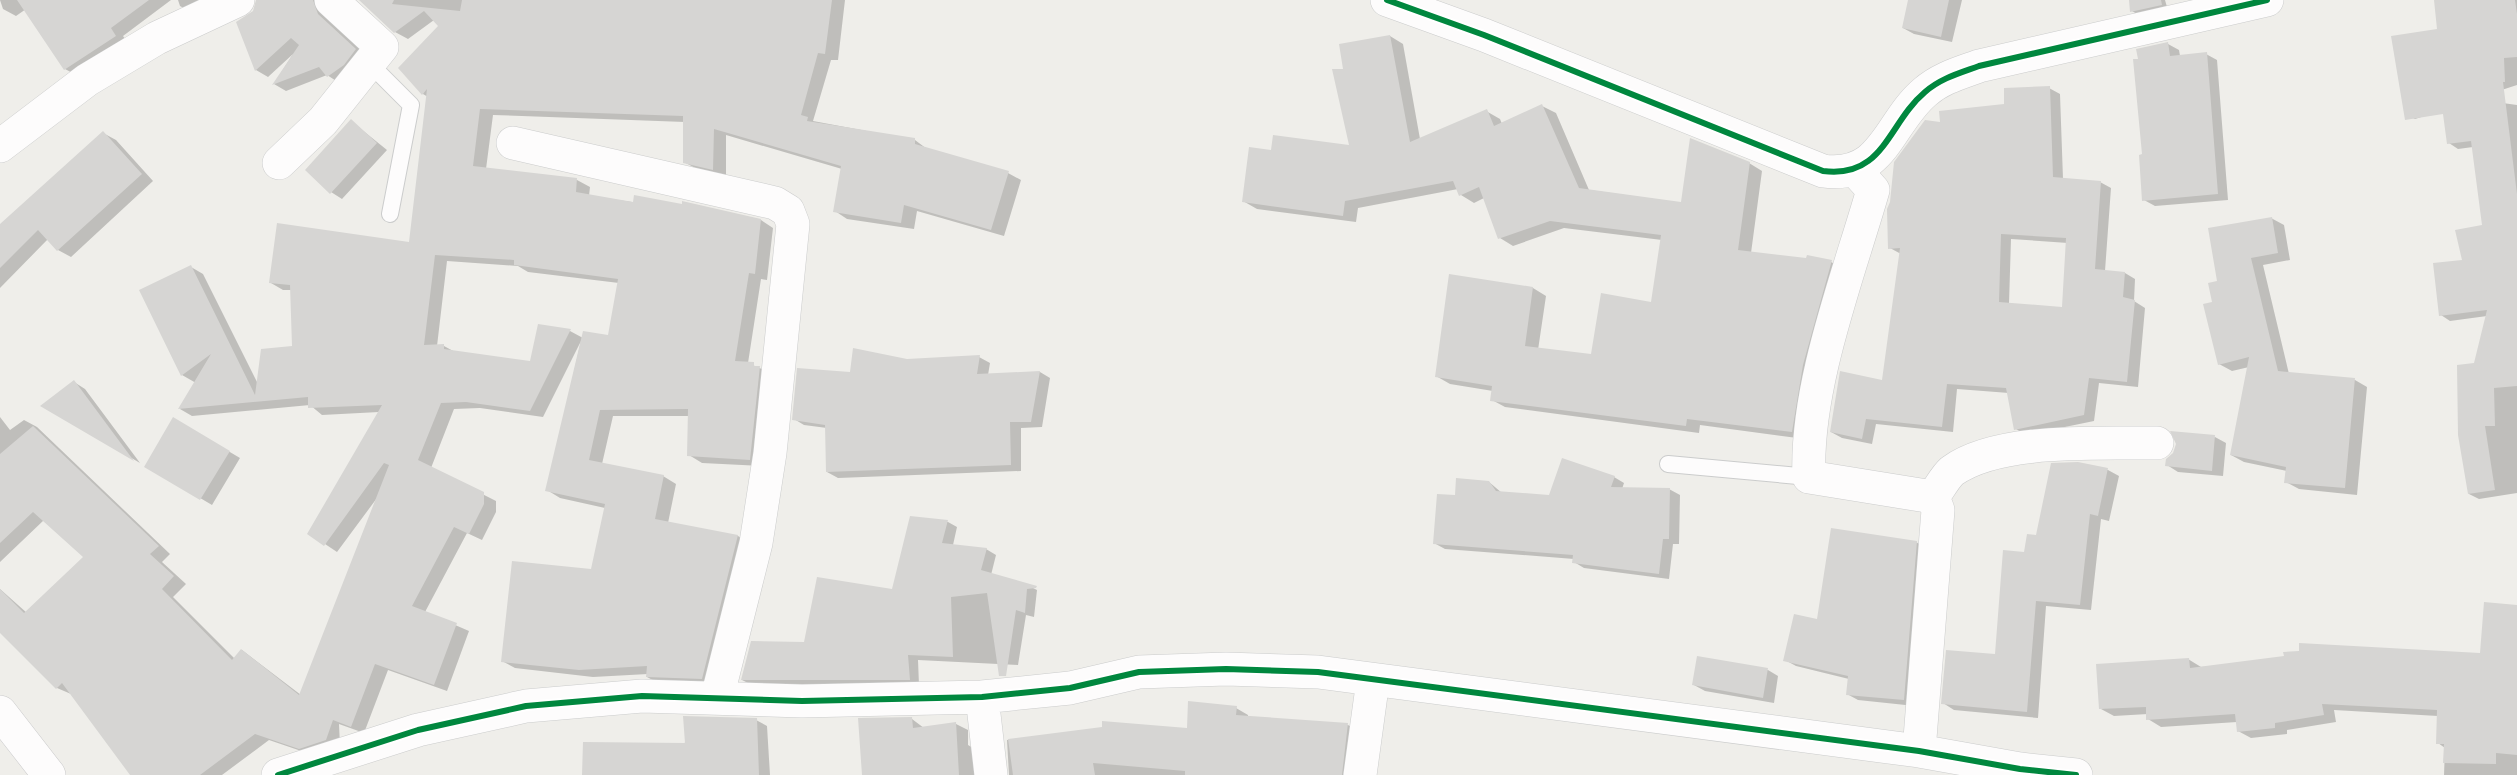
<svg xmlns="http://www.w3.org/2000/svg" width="2517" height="775" viewBox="0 0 2517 775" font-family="'DM Sans',sans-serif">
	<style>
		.shadow { fill: #0003; fill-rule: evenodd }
		.building { fill: #d6d5d3; fill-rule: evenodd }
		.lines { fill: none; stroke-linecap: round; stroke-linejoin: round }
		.service-casing { stroke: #cbcccc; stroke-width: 18 }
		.minor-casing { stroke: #cbcccc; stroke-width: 34 }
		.secondary-casing { stroke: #cacacb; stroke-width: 34 }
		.service { stroke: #fdfcfc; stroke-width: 16 }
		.minor { stroke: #fdfcfc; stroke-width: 33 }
		.secondary { stroke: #fdfcfc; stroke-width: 33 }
		.cycleway-casing { stroke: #fff; stroke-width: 10 }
		.cycleway { stroke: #00873e; stroke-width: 6 }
	</style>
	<rect width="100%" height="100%" fill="#efeeea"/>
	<path class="shadow" d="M0,0H39L16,16L3,9Z
		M73,0H171L123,36L128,43L78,76L65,69Z
		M178,0H221L193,13L180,6Z
		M258,0H327L368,57L341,84L327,75L286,91L274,84L293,54L268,77L256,70L254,12Z
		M361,0H845L838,60H831L813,121L915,140L927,149L1008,173L1021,180L1004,236L917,211L914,229L847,219L835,211L842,169L726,135V176L697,169L684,162L685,122L493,115L486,169L577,180L590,187L589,196L761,220L773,228L767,280L761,279L748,363L766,371L762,466L702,463L689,455V416H613L602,464L663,476L676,484L668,523L738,536L750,544L715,686L660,684L647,677L648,674L593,677L515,668L502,661L592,571L605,508L560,498L547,490L581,341L543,417L480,408L454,409L431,468L496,501V512L482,540L467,533L425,612L469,631L447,691L388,670L364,733L339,724L340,746L313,755L269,740L222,775H132L71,694L57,688L0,631V589L27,613L85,557L44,520L0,562V417L10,430L24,420L37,427L170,554L162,562L186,584L173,597L235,659L242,650L301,695L377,498L337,552L325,544L379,412L322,415L310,405L192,416L180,409L196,383L182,375L191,267L203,274L258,384L294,347L291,290H283L271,283L411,244L428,97L423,94L440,26L434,20L408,39L395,32ZM447,261L518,266L528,272L619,283L609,337L583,338L570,331L539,325L531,363L455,352L444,346H437Z
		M1910,0H1962L1952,42L1914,34L1903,28Z
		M2130,0H2165L2167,7L2137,14L2132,11Z
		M2436,0H2517V85L2474,99L2517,105V493L2479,499L2469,494L2466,401L2487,316L2450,321L2441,315L2464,261L2484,226L2473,147L2458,149L2449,143L2443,110L2415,119L2405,114L2438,31Z
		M1390,36L1403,44L1420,139L1486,111L1500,119L1502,124L1542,106L1556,113L1589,190L1682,203L1749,163L1762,171L1751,253L1831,262L1844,269L1805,439L1700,425L1699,433L1505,407L1492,400L1493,391L1450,384L1436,376L1450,276L1533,288L1546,296L1538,350L1592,356L1652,303L1662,240L1564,228L1513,246L1500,238L1484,198L1474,203L1461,195L1458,189L1358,208L1356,222L1257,209L1243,201L1272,151L1351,147L1345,71Z
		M2168,44L2179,50L2180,56L2206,54L2217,60L2228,200L2155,206L2144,200L2143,156Z
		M2049,88L2060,94L2063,179L2100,182L2111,188L2105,271L2125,273L2135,279L2134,301L2145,308L2138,387L2099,383L2094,421L2026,435L2016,429L2009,393L1957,389L1953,432L1876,424L1872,444L1842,438L1831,432L1883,381L1901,254L1890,248L1942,124L2006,105ZM2011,239L2068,243L2063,309L2009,304Z
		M351,121L387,150L342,199L331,192Z
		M103,133L116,140L153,181L71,257L58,250L48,239L0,288V226Z
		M2271,218L2284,225L2290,260L2263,265L2289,374L2355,380L2367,387L2357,495L2299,489L2286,482L2287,471L2244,462L2231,455L2249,367L2232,371L2219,364L2214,303L2219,282Z
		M979,357L990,363L988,375L1040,372L1050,378L1042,427L1021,428V471L838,478L827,472V428L804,425L794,419L852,373L907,360Z
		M74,382L85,389L140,463L43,406Z
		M174,419L240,458L212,505L146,466Z
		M2215,437L2226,443L2223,476L2178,472L2167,465Z
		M2078,464L2108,470L2119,476L2109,521L2101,519L2091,610L2046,606L2038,718L1954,710L1943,703L1996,655L2026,554Z
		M1614,477L1624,483L1622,489H1669L1680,495L1679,544H1673L1669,579L1584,568L1574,562V559L1445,549L1434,543L1457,497L1489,482L1502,493L1550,497Z
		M911,517L948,522L957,527L953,545L986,549L996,555L991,575L1027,585L1037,590L1034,617L1026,615L1018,665L918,660L919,685H752L742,680L893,590Z
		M1916,542L1927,549L1915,706L1858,700L1847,694L1849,679L1796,666L1785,660L1818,621Z
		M2517,607V775H2444L2445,748L2438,743V716L2334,710L2336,722L2287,730V734L2251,738L2238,731L2237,722L2161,727L2148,719V714L2114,716L2101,709L2188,659L2201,667L2481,654Z
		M1768,670L1778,676L1774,703L1705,691L1694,685Z
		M1236,708L1248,715V717L1348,725L1359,732L1353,775H1009L1007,740L1103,728L1189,730Z
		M912,719L924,728L956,724L968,730V745L980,752L984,775H863Z
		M756,720L767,726L770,775H584Z"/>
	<path class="building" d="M17,0H149L111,28L116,36L64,70Z
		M256,0H313L318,14L356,49L344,65L327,77L319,67L272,85L299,45L291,38L255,71L236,22L253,11Z
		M359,0H394L392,4L460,11L462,0H832L825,54L818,53L801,115L808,117L807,121L915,138V144L1009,171L991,230L904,205L901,223L833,212L841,166L714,129L713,170L683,163V116L480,109L473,166L577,178L576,192L633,202L634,195L682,204V201L761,219L755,274L749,273L735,361L754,362V366H760L750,460L687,456L688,409L600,410L589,460L664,475L655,519L738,535L702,679L646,677L647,666L579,670L501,662L512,561L591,569L605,504L545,491L583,331L608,335L618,279L514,265V260L435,255L424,345L444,344V349L530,361L538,324L571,329L530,411L466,402L441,403L418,460L484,492V504L469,534L454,527L412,606L457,623L434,685L375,664L351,727L333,720L326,740L299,749L255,734L200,775H130L62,683L56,689L0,633V589L24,613L83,557L33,512L0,543V454L33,426L159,546L150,554L174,576L162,589L232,660L241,649L299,695L389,465L384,463L324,546L307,534L382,405L308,408V397L178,409L211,354L181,376L139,290L191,265L255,395L261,349L292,346L290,285L269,283L277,223L409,242L427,89L422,95L398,68L438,26L424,11L394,33Z
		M1908,0H1949L1941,37L1902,28Z
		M2129,0H2161L2162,5L2130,12Z
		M2434,0H2515L2517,14V57L2504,58L2505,82H2503L2517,194V386L2494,388L2495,426H2485L2495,490L2468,494L2458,435L2457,365L2474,363L2487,310L2439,316L2433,263L2462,260L2455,230L2482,225L2471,141L2447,144L2443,114L2405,120L2391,36L2437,29Z
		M1390,35L1410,142L1487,109L1494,126L1542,104L1579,188L1681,202L1690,138L1750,162L1738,250L1806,258L1807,255L1832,260L1803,365L1792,432L1687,419L1686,426L1490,401L1492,386L1435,377L1449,274L1533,287L1525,346L1591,354L1601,293L1651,302L1661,235L1550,221L1498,239L1479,187L1459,196L1453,181L1345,201L1343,216L1242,202L1249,147L1271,150L1273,135L1349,145L1332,69H1343L1339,44Z
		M2168,42L2170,56L2207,52L2218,194L2142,201L2139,155L2142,154L2133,59H2138L2136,49Z
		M2050,86L2053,177L2101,181L2095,269L2125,272L2123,297L2135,300L2127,382L2089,378L2084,415L2014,430L2006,388L1947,384L1942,427L1866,419L1862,439L1830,432L1840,371L1882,380L1900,248L1888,249L1887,209L1890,202L1894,162L1925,120L1940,122L1939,111L2004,104V88ZM2001,234L2066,238L2062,307L1999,302Z
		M351,119L377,143L330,194L305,170Z
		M103,131L142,174L57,251L38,230L0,268V224Z
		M2272,217L2278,253L2251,258L2278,371L2355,378L2345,488L2284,483L2286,467L2230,455L2249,357L2218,365L2203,304L2212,302L2208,283L2217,281L2208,228Z
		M853,348L907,359L980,355L977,374L1040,371L1031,422H1010L1011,465L826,472L825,425L792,420L797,368L850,372Z
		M74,380L134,461L40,406Z
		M173,417L230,451L200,500L144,467Z
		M2170,431L2215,435L2212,471L2165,466L2166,459L2173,453L2176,444Z
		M1562,458L1615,476L1611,487L1670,488L1669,539H1663L1659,574L1572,563L1573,555L1433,544L1437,494L1455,495L1456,478L1489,481L1496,491L1549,495Z
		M2078,462L2108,468L2098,516L2090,514L2080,605L2036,601L2027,712L1941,704L1946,650L1995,654L2003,550L2024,552L2027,534L2036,535L2051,463Z
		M910,516L948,520L942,543L987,548L981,570L1037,586L1036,588L1027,589L1025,613L1016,610L1006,676H999L987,593L951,597L953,657L908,655L910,680H741L751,641L804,642L817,577L892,589Z
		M1831,528L1917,541L1904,700L1846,695L1848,676L1783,661L1794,614L1817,619Z
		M2484,602L2517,605V755L2496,753V764L2443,763L2444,744H2436L2437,710L2322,704L2324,715L2275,723V728L2237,732L2235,714L2146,720V707L2099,709L2096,664L2189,658L2190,668L2284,656L2283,652L2299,651V643L2480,653Z
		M1697,656L1768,668L1763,698L1692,685Z
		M1188,701L1237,706L1236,715L1348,723L1342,775H1185V771L1093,763L1095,775H1013L1008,739L1102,727V721L1187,728Z
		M683,716L757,718L759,775H582L583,742L685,743Z
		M912,717L913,728L956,722L959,775H862L858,718Z"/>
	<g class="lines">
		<g class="service-casing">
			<path id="service" d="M369,63L411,105L390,214
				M1668,464L1809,477"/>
		</g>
		<g class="minor-casing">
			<path id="minor" d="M1387,0L1484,35L1823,171C1884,179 1888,123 1925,92C1941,78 1960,73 1979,66L2267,0
				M513,143L775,203L788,211L793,224L770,453L756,543L717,698
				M0,146L87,80L157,38L238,0
				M279,163L323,121L382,47L331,0
				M1855,170L1873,190C1848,277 1805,387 1809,477L1933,497L1938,510L1919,751
				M1933,497C1939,489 1945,477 1952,471C1999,437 2100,444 2157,443
				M982,697L991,775
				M278,775L418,730L526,706L642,696L802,701L982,697L1070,688L1139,672L1226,669L1318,672L1919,751L2020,769L2076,775
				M1360,775L1373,680"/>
		</g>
		<g class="secondary-casing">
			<path id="secondary" d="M0,712L49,775"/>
		</g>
		<use href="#service" class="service"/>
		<use href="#minor" class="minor"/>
		<use href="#secondary" class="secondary"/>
		<g class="cycleway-casing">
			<path id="cycleway" d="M1387,0L1484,35L1823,171C1884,179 1888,123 1925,92C1941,78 1960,73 1979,66L2267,0
				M278,775L418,730L526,706L642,696L802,701L982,697L1070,688L1139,672L1226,669L1318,672L1919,751L2020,769L2076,775"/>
		</g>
		<use href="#cycleway" class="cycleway"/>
	</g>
</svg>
